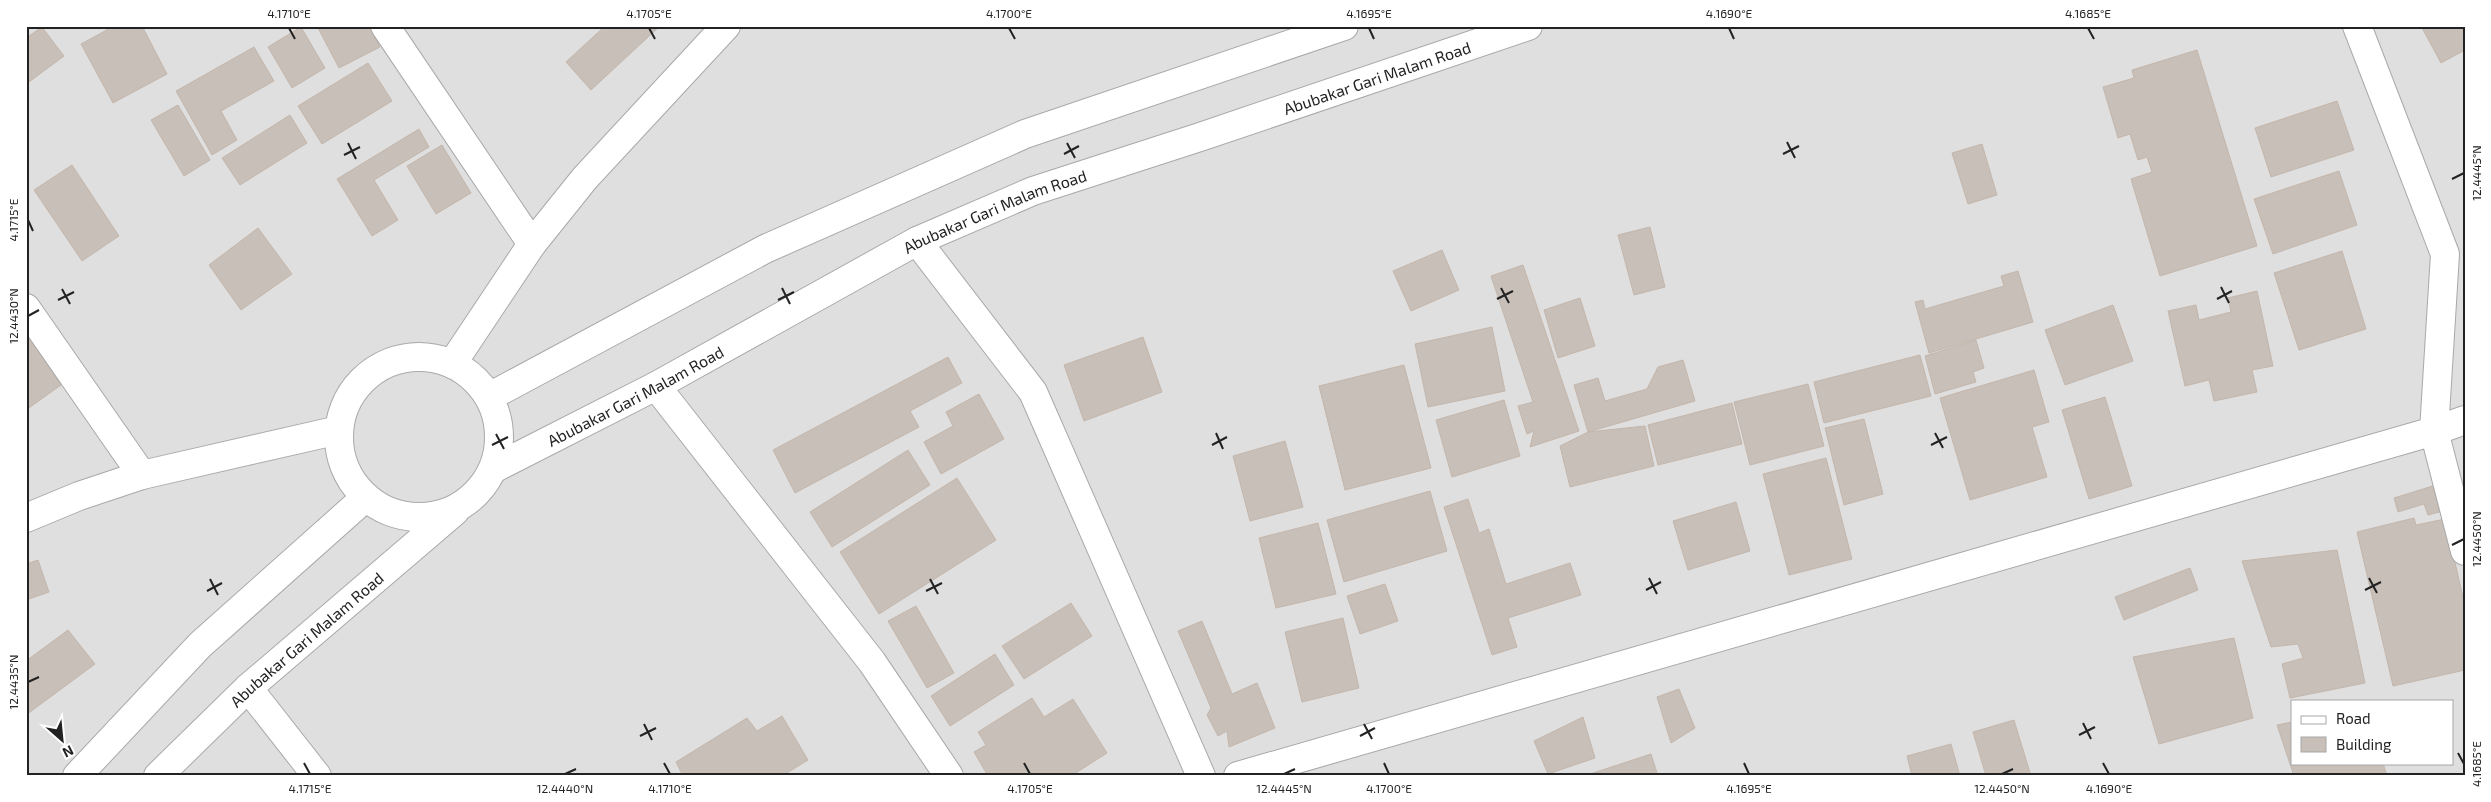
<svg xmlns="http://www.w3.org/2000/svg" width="2491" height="802" viewBox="0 0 2491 802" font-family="'Exo 2',sans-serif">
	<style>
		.residential { fill: #e0dfdf; fill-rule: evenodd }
		.building { fill: #c7bfb8; stroke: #c4b6ab }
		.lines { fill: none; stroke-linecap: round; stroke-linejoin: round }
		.minor-casing { stroke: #a9a9a9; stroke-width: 30 }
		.minor { stroke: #fff; stroke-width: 28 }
		.ticks { fill: none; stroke: #222; stroke-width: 2 }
		.labels { text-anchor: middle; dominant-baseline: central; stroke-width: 5; stroke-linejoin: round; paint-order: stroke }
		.street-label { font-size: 16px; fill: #222; stroke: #fff }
		.neatline { fill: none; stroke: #222; stroke-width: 2 }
		.ticks-label { font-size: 12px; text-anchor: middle; fill: #222 }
	</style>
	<rect width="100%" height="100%" fill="#f2efe9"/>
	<path class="residential" d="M26,26H2465V776H26ZM2292,701H2452V763H2292Z"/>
	<path class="building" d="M114,26H142L167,74L113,103L81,44Z
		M317,26H369L380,47L339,68Z
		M605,26H660L591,90L566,62Z
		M2421,26H2465V50L2441,63Z
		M42,27L64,56L29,82L26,78V38Z
		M301,27L325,68L292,88L268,47Z
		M254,47L274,81L221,111L237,140L212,155L176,91Z
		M2197,50L2257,246L2160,276L2131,179L2152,172L2147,157L2138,160L2130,134L2118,138L2103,87L2134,78L2132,70Z
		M368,63L392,101L322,144L298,106Z
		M2337,101L2354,150L2271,177L2255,128Z
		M178,105L210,160L184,176L151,120Z
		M290,115L307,143L240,185L222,158Z
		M419,129L429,147L374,180L398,220L372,236L337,179Z
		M1982,144L1997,195L1968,204L1952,153Z
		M442,145L471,193L436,214L407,166Z
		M72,165L119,236L82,261L34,190Z
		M2339,171L2357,225L2273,254L2254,199Z
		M1650,227L1665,287L1634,295L1618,235Z
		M258,228L292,274L241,310L209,265Z
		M1442,250L1459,290L1411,311L1393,271Z
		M2342,251L2366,329L2299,350L2274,273Z
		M1523,265L1579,431L1530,447L1534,431L1527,434L1518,406L1533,402L1491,276Z
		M2018,271L2033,322L1929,353L1915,302L1923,300L1925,309L2004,286L2001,276Z
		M2257,291L2273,366L2252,370L2257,392L2214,401L2209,380L2185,386L2168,311L2196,305L2199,320L2231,312L2228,298Z
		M1580,298L1595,346L1558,358L1544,310Z
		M2113,305L2133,361L2065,385L2045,330Z
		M1492,327L1505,391L1428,407L1415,344Z
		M1143,337L1162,392L1084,421L1064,365Z
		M30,339L61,385L26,410V341Z
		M1976,340L1984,368L1973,372L1976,382L1935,394L1925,356Z
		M1920,355L1931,396L1824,423L1814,382Z
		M948,357L962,383L910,411L919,427L795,493L773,450Z
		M1683,360L1695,401L1588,432L1574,385L1598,378L1605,401L1647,389L1658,367Z
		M1404,365L1431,468L1345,490L1319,386Z
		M2034,370L2049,422L2032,427L2047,477L1970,500L1940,398Z
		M1808,384L1824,446L1750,465L1734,402Z
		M979,394L1004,439L941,474L924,442L953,426L946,412Z
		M2105,397L2132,486L2089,499L2062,410Z
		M1504,400L1520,456L1452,477L1436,420Z
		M1732,403L1742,444L1658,465L1648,425Z
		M1864,419L1883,494L1844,505L1825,428Z
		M1645,426L1654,466L1570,487L1560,446L1588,432Z
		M1285,441L1303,507L1250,521L1233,456Z
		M908,450L930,485L832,547L810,512Z
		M1826,458L1852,559L1789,575L1763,474Z
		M957,478L996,540L879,614L840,552Z
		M2439,484L2447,510L2428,515L2424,504L2398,512L2394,498Z
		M1430,491L1447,551L1344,582L1327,520Z
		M1468,499L1479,533L1489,529L1506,584L1570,563L1581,595L1508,618L1517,647L1492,655L1444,507Z
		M1736,502L1750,551L1688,570L1673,521Z
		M2414,518L2416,525L2445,519L2465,606V670L2393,686L2357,532Z
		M1318,523L1336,594L1276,608L1259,538Z
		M2337,550L2365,683L2290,698L2282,664L2303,658L2298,644L2271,647L2242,561Z
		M38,560L49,592L26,600V564Z
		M2190,568L2198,590L2124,620L2115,597Z
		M1385,584L1398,621L1360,634L1347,596Z
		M1071,603L1092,636L1024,679L1002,646Z
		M916,606L954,673L927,688L888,621Z
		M1343,618L1359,688L1302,702L1285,632Z
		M1202,621L1232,694L1257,683L1275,728L1229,747L1227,731L1218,736L1207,715L1211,708L1178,631Z
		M68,630L95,664L26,715V661Z
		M2234,638L2253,718L2159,744L2133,657Z
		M995,654L1014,685L950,726L931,696Z
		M1679,689L1695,728L1671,743L1657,697Z
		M1032,698L1044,717L1073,699L1107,753L1071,776H988L974,752L986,745L978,732Z
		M782,716L808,760L782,776H683L676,762L747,718L757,731Z
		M1583,717L1595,758L1548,774L1534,741Z
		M2014,720L2031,776H1986L1973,732Z
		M2292,722V763H2383L2387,776H2294L2277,725Z
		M1951,744L1960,776H1912L1907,756Z
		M1651,754L1658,776H1584Z"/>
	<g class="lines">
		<g class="minor-casing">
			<g id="minor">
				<path d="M385,26L532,244"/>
				<path d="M2357,26L2445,254L2434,431L2465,551"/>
				<path d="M917,241L1033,392L1201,776"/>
				<path d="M26,308L142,475L79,496L26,518"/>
				<circle cx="419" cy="437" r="80"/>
				<path d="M452,364L532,244L585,178L726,26"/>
				<path d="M656,386L872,662L949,776"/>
				<path d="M489,397L765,249L1025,134L1344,26"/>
				<path id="s1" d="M493,469L656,386L917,241L1033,191L1200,137L1528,26"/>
				<path d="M142,475L339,430"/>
				<path d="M248,688L317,776"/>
				<path d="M77,776L200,645L366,497"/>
				<path id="s2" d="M158,776L248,688L455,511"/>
				<path d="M1238,776L2434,431L2465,420"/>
			</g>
		</g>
		<use href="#minor" class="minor"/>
	</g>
	<path class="ticks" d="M289,28L295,39M649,28L655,39M1009,28L1015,39M1369,28L1374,39M1729,28L1734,39M2088,28L2094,39M1787,142L1795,158M348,143L356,159M1067,143L1075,158M1064,154L1079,146M1783,154L1799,146M344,155L360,147M2452,179L2464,173M28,220L33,231M2221,287L2229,303M782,288L790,304M1501,288L1509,303M62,289L70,304M1497,299L1513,291M2217,299L2232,291M58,300L74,292M778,300L794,292M28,316L39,310M1216,433L1223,449M1935,433L1943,448M496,434L504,449M492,445L508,437M1212,445L1227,437M1931,445L1947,437M2452,545L2464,539M1649,578L1657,594M2369,578L2377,593M210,579L218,595M930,579L938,594M1646,590L1661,582M2365,590L2381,582M207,591L222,583M926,591L942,583M28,682L39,677M2083,723L2091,739M644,724L652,740M1364,724L1372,739M2079,735L2095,727M640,736L656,728M1360,736L1375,728M2458,753L2464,764M304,763L310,774M664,763L670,774M1024,763L1030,774M1384,763L1389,774M1744,763L1749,774M2103,763L2109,774M565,774L576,769M1284,774L1295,769M2002,774L2013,769"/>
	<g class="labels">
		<g class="street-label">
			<text stroke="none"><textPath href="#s1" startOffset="970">Abubakar Gari Malam Road</textPath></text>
			<text stroke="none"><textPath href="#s1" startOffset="565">Abubakar Gari Malam Road</textPath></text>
			<text stroke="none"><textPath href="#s1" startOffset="160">Abubakar Gari Malam Road</textPath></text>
			<text stroke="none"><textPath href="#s2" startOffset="202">Abubakar Gari Malam Road</textPath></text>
		</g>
	</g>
	<rect width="2491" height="802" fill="none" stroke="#ffffff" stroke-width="55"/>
	<rect x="2291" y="700" width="162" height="65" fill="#ffffff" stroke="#a7a7a7"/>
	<rect x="2301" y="716" width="25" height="8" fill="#ffffff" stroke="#a7a7a7"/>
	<text x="2336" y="724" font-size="15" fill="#222222">Road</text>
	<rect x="2301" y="737" width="25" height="15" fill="#c7bfb8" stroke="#a7a7a7"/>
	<text x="2336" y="750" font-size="15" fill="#222222">Building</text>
	<g transform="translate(62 740) rotate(153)" stroke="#ffffff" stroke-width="4" paint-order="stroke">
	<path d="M0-4L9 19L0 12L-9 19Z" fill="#222222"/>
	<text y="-8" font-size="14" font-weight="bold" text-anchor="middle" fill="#222222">N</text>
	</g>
	<rect x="28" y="28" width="2436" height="746" class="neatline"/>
	<g class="ticks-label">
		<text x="289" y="18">4.1710°E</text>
		<text x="649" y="18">4.1705°E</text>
		<text x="1009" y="18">4.1700°E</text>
		<text x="1369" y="18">4.1695°E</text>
		<text x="1729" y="18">4.1690°E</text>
		<text x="2088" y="18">4.1685°E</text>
		<text transform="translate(2477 173) rotate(-90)" y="4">12.4445°N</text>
		<text transform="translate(14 220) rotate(-90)" y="4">4.1715°E</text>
		<text transform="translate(14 316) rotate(-90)" y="4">12.4430°N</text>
		<text transform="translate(2477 539) rotate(-90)" y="4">12.4450°N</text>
		<text transform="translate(14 682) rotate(-90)" y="4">12.4435°N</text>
		<text transform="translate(2477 764) rotate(-90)" y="4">4.1685°E</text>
		<text x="310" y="793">4.1715°E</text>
		<text x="565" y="793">12.4440°N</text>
		<text x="670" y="793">4.1710°E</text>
		<text x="1030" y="793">4.1705°E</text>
		<text x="1284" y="793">12.4445°N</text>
		<text x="1389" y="793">4.1700°E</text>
		<text x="1749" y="793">4.1695°E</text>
		<text x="2002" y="793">12.4450°N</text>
		<text x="2109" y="793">4.1690°E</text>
	</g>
</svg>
